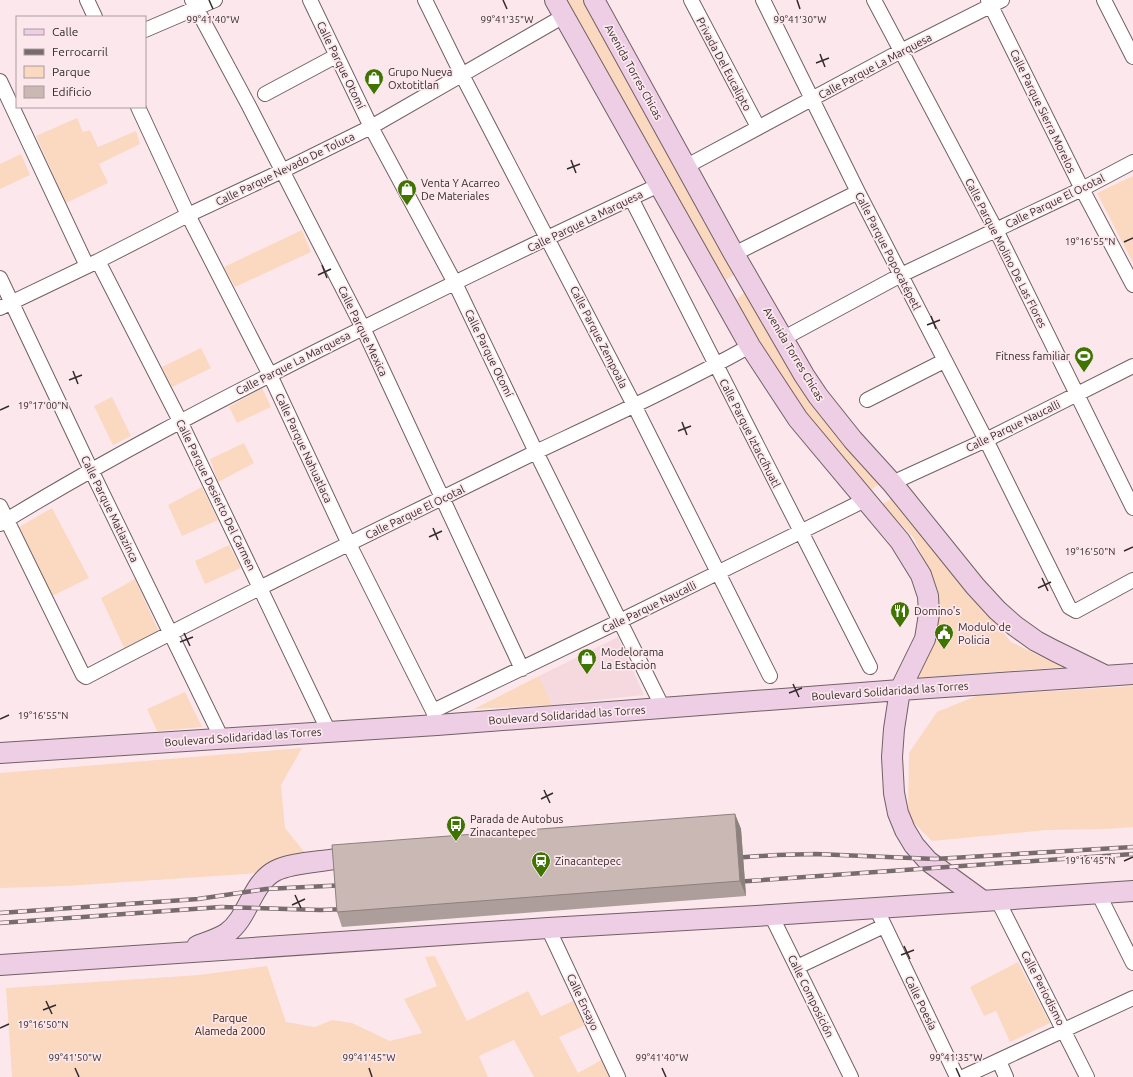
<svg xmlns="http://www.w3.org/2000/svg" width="1133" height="1077" viewBox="0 0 1133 1077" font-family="Ubuntu,sans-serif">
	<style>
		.built { fill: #f6d9df }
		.green { fill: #fbd8c0 }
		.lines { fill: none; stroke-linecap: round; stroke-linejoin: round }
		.minor-casing { stroke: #716164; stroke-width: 16 }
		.secondary-casing { stroke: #716164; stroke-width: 22 }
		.minor { stroke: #fff; stroke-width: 14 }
		.secondary { stroke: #edcee4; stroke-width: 20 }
		.rail-casing { stroke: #776b6e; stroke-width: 4.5 }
		.rail { stroke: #fce8ec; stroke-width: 3; stroke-dasharray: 9; stroke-linecap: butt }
		.wall { fill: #ae9e9b }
		.shaded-wall { fill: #8d817e }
		.building { fill: #cab8b4; stroke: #8d817e }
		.ticks { fill: none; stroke: #322a2c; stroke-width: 1.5 }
		.labels { text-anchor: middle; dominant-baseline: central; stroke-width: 3.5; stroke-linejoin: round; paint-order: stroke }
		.street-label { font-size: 11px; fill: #322a2c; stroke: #fce8ec }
		.poi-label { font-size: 11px; fill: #322a2c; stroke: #fce8ec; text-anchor: start }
		.park-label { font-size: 11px; fill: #3e2008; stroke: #fce8ec }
		.ticks-label { font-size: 10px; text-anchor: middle; fill: #322a2c; stroke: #fce8ec; stroke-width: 3.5; stroke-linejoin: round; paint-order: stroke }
	</style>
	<rect width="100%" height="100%" fill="#fce8ec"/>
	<path class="built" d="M618,637L644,695L552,705L539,676Z"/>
	<path class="green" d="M567,0H585L737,273L724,281Z
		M77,118L83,132L90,130L98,147L136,131L140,144L99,164L108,183L66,203L36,136Z
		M21,154L30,175L0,189V164Z
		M1133,176V263L1097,193Z
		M302,230L311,252L235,287L224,267Z
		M746,291L881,482L871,490L804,415L735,301Z
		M201,348L211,368L172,387L162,367Z
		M262,388L271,407L237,423L229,407Z
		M112,397L131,436L113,445L94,406Z
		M244,443L254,463L218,482L210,459Z
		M202,487L218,520L182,536L168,505Z
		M892,499L1011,642L1063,667L916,678L937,632L938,590L914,538L882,504Z
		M52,508L89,578L52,596L19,527Z
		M229,545L241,568L205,584L195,561Z
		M135,579L160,634L126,652L101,598Z
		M539,676L552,705L474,709Z
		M1133,686V827L1108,829L1046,830L932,841L908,817L909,753L937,712L976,696Z
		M185,692L202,727L157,731L147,709Z
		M302,748L281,785L285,828L318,869L66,886L0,888V773Z
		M435,956L467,1021L528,991L541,1016L575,1000L586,1025L559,1037L578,1073L603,1059L612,1077H534L514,1040L479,1056L488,1077H12L6,988L199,975L267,966L286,1022L315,1027L332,1020L352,1023L390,1041L422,1033L404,999L437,986L425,957Z
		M1018,962L1050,1023L1010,1042L996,1011L984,1016L970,987Z"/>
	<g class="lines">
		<g class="minor-casing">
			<path id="minor" d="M87,0L95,17
				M192,0L249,106L363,328L522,669
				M310,0L371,127L455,283L536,452L663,708
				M425,0L462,75L634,405L770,676
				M691,0L758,127
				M763,0L858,192L986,440L1069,607L1076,611L1133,580
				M874,0L996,230L1133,508
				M988,0L1082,189L1133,285
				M1104,0L1133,57
				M145,30L215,0
				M0,81L87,266
				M265,94L336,56
				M138,107L188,215L270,375L349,544L433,711L437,725
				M685,167L901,51L1002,0
				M631,198C711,354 789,511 870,667
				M734,254L858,192
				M98,261L180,421L329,732
				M0,278L91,470L222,739
				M0,308L98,261L188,215L282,171L371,127L564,16
				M784,338L901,275L1082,189L1133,162
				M867,400L944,361
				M892,483L986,440L1133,366
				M0,506L83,675L86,677C234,599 385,526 536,452C608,418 680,385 750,346
				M0,524C106,459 216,402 327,346C437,291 548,237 659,185
				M433,711L620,621L865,500
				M1098,893L1133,963
				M998,901L1087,1077
				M876,908L957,1077
				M771,915L851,1077
				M548,928L618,1077
				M797,967L884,926
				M999,1061L1006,1077
				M963,1077L1133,998"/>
		</g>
		<g class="secondary-casing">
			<path id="secondary" d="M555,0L750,346L798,419L900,541L921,575L928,596L929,614L925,639L900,690L894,729L892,757L894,793L898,813L905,830L914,845L928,861L983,901
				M594,0L734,254L804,375L818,396L853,440L892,483L975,586L997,610L1015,626L1036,641L1055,651L1104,675
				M0,753L437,725L900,690L1133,674
				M197,946C207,942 218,939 227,933C249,917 251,884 275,871C290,863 318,862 335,859
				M0,965L548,928L771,915L1133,891"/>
		</g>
		<use href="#minor" class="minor"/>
		<use href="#secondary" class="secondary"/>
		<g class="rail-casing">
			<path id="rail" d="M732,858L777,855L816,854L935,859L1133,847
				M734,882L1133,854
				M0,913L198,899L266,889L347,885
				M0,923L221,907L320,910L347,909"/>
		</g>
		<use href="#rail" class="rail"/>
	</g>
	<path class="wall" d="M735,814L741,829L746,896L342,927L337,912Z"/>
	<path class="shaded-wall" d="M735,814L741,829L746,896L740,881Z"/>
	<path class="building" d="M735,814L740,881L337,912L332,845Z"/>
	<path class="ticks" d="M209,0L213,9M503,0L507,9M797,0L800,9M820,54L825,67M816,63L829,58M571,160L576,173M567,169L580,164M1124,242L1133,238M322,265L327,278M318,275L331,269M931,316L936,329M927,325L940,320M73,371L78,384M69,380L82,375M0,410L9,406M682,422L687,435M678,431L691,426M433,528L438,540M429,537L442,531M1124,551L1133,547M1042,578L1048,591M1038,588L1051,582M184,633L190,646M180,642L193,637M793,684L799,697M789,693L802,688M0,719L9,715M544,790L550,803M541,799L553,793M1124,861L1133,857M295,895L301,908M292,905L305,899M904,946L910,959M901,955L914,950M46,1001L52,1014M43,1010L56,1005M0,1028L9,1024M75,1068L79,1077M369,1068L372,1077M662,1068L666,1077M956,1068L960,1077"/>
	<defs>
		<g id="shop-pin" transform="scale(1)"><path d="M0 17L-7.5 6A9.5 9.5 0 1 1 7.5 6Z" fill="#3f7400" stroke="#fce8ec"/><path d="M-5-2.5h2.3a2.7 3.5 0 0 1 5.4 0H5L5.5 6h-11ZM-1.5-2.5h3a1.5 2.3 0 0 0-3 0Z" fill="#fff"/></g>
		<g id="stadium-pin" transform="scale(1)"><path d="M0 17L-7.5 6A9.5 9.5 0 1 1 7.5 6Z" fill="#3f7400" stroke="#fce8ec"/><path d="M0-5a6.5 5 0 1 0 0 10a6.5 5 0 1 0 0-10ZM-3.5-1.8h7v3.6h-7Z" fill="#fff"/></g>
		<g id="restaurant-pin" transform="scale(1)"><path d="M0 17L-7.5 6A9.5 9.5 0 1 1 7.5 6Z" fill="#3f7400" stroke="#fce8ec"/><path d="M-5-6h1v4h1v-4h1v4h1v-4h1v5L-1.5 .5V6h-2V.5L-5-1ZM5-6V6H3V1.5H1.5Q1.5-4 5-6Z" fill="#fff"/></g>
		<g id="civic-pin" transform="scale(1)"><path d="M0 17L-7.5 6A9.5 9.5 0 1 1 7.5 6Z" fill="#3f7400" stroke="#fce8ec"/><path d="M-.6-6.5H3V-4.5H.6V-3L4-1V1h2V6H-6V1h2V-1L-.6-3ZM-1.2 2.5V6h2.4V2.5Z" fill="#fff"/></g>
		<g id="bus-pin" transform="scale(1)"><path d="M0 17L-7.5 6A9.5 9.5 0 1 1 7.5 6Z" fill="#3f7400" stroke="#fce8ec"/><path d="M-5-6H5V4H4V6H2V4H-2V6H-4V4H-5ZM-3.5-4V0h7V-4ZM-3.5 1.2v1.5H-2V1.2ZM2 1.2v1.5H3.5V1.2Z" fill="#fff"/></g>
		<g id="station-pin" transform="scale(1)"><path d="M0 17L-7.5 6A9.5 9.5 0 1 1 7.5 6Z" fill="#3f7400" stroke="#fce8ec"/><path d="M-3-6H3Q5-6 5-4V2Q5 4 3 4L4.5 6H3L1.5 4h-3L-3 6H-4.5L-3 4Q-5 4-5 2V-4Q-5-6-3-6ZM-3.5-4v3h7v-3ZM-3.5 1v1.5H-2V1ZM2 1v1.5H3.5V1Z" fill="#fff"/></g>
	</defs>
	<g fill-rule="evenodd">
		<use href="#shop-pin" x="374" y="78"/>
		<use href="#shop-pin" x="407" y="189"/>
		<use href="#stadium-pin" x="1084" y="356"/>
		<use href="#restaurant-pin" x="900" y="611"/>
		<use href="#civic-pin" x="944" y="633"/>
		<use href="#shop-pin" x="587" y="658"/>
		<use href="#bus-pin" x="456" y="825"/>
		<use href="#station-pin" x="541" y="861"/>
	</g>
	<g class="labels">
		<g class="street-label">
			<text transform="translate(724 64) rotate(62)">Privada Del Eucalipto</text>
			<text transform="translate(341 65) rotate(64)">Calle Parque Otomí</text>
			<text transform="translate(875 66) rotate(-28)">Calle Parque La Marquesa</text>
			<text transform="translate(634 72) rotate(61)">Avenida Torres Chicas</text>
			<text transform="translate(1043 111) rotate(64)">Calle Parque Sierra Morelos</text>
			<text transform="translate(285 169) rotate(-26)">Calle Parque Nevado De Toluca</text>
			<text transform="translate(1055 201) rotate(-26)">Calle Parque El Ocotal</text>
			<text transform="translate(585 221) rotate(-26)">Calle Parque La Marquesa</text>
			<text transform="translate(888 251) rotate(63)">Calle Parque Popocatépetl</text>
			<text transform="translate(1006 253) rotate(63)">Calle Parque Molino De Las Flores</text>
			<text transform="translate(363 331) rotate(64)">Calle Parque Mexica</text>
			<text transform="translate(599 337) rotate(63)">Calle Parque Zempoala</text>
			<text transform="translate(489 353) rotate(64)">Calle Parque Otomí</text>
			<text transform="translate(794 354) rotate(59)">Avenida Torres Chicas</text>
			<text transform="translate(293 363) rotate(-27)">Calle Parque La Marquesa</text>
			<text transform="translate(1013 426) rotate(-26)">Calle Parque Naucalli</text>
			<text transform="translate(750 433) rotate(63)">Calle Parque Iztaccíhuatl</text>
			<text transform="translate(304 448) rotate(65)">Calle Parque Nahuatlaca</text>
			<text transform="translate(216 495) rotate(64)">Calle Parque Desierto Del Carmen</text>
			<text transform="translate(110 509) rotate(64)">Calle Parque Matlazinca</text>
			<text transform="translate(415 512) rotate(-26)">Calle Parque El Ocotal</text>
			<text transform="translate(649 607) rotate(-26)">Calle Parque Naucalli</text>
			<text transform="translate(890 691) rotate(-4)">Boulevard Solidaridad las Torres</text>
			<text transform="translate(567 715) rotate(-4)">Boulevard Solidaridad las Torres</text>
			<text transform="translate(243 737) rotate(-4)">Boulevard Solidaridad las Torres</text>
			<text transform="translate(1043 988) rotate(63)">Calle Periodismo</text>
			<text transform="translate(811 996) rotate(64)">Calle Composición</text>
			<text transform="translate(583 1002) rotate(65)">Calle Ensayo</text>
			<text transform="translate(921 1003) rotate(64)">Calle Poesía</text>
		</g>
		<g class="poi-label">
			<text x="388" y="72">Grupo Nueva<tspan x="388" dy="13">Oxtotitlan</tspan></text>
			<text x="421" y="183">Venta Y Acarreo<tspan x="421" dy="13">De Materiales</tspan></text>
			<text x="1070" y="356" text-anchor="end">Fitness familiar</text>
			<text x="914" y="611">Domino's</text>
			<text x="958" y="627">Modulo de<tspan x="958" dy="13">Policia</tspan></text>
			<text x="601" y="652">Modelorama<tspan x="601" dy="13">La Estacion</tspan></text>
			<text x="470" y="819">Parada de Autobus<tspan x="470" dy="13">Zinacantepec</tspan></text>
			<text x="555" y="861">Zinacantepec</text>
		</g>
		<g class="park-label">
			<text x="230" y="1018">Parque<tspan x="230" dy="13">Alameda 2000</tspan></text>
		</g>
	</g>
	<g class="ticks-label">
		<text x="213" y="23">99°41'40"W</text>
		<text x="507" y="23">99°41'35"W</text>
		<text x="800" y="23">99°41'30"W</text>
		<text x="1090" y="245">19°16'55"N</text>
		<text x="43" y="409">19°17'00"N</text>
		<text x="1090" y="555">19°16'50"N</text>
		<text x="43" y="719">19°16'55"N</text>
		<text x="1090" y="864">19°16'45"N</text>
		<text x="43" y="1028">19°16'50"N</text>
		<text x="75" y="1061">99°41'50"W</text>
		<text x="369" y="1061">99°41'45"W</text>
		<text x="662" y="1061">99°41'40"W</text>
		<text x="956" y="1061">99°41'35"W</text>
	</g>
	<rect x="16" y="16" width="130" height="92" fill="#fce8ec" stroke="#ab9c9f"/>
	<rect x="24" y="29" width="20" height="6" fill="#edcee4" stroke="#ab9c9f"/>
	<text x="52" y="36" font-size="12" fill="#322a2c">Calle</text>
	<rect x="24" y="49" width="20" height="6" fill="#776b6e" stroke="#ab9c9f"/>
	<text x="52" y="56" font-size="12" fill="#322a2c">Ferrocarril</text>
	<rect x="24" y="66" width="20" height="12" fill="#fbd8c0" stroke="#ab9c9f"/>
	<text x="52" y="76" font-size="12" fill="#322a2c">Parque</text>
	<rect x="24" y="86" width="20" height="12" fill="#cab8b4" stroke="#ab9c9f"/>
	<text x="52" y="96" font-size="12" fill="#322a2c">Edificio</text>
</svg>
